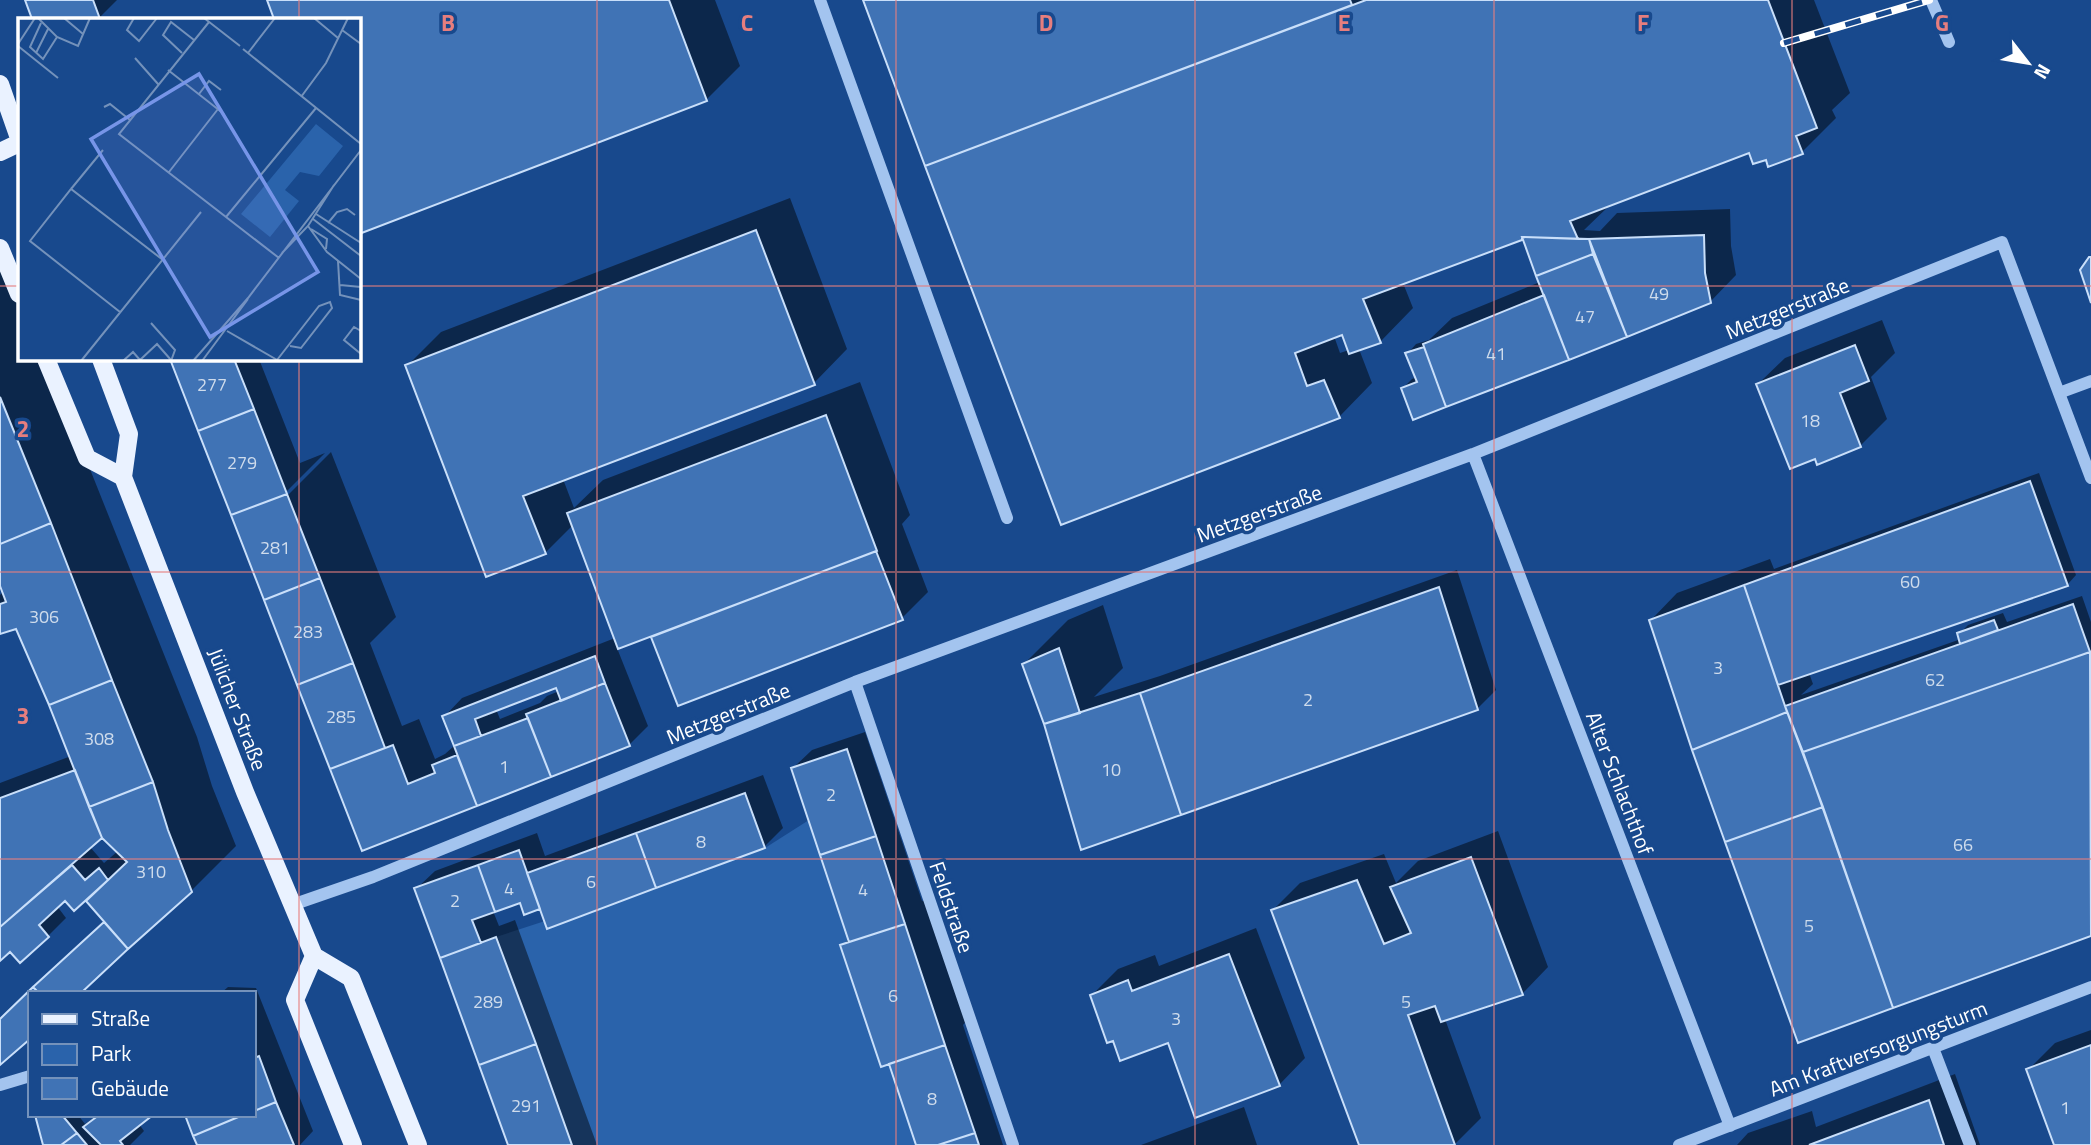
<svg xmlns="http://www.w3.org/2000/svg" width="2091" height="1145" viewBox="0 0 2091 1145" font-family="'Titillium Web',sans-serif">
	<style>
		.green { fill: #2a63ab }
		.shadow { fill: #0007; fill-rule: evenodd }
		.building { fill: #4073b5; stroke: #c9dffa; stroke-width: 2 }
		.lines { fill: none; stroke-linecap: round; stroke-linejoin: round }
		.minor { stroke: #a3c4ef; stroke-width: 12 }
		.major { stroke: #eaf2ff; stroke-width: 18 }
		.rail-casing { stroke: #fff; stroke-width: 8 }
		.rail { stroke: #18498d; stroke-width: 5; stroke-dasharray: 16; stroke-linecap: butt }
		.grid { fill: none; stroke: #e67e7e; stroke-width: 2; stroke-opacity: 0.55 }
		.labels { text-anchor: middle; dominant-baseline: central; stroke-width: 7; stroke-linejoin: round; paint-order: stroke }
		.number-label { font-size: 18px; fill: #cfdcec }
		.street-label { font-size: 21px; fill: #fff; stroke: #18498d }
		.inset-road { fill: none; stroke: #7492bb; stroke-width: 2 }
		.view { fill: #7795e8; fill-opacity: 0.15; stroke: #7795e8; stroke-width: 3.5 }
		.inset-edge { fill: none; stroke: #fff; stroke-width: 3.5 }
		.grid-label { font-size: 23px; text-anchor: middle; font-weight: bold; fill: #e67e7e; stroke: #18498d; stroke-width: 7; stroke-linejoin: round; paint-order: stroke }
	</style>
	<rect width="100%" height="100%" fill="#18498d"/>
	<path class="green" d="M809,820L849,942L840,946L881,1066L889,1064L916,1145H572L496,937L545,921L548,928L765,848Z"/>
	<path class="shadow" d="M27,0H117L101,16L102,19H34Z
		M269,0H715L740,66L706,100L359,232V19H276Z
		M865,0H1814L1850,93L1832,110L1836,118L1802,152L1767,157L1750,151L1611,204L1584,230L1600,231L1617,213L1730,209L1731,246L1736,275L1710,302L1414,418L1403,388L1412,379L1417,377L1408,353L1416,344L1429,340L1452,318L1540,282L1523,236L1403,283L1413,308L1380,342L1359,349L1372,383L1339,417L1062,523ZM1343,333L1349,350L1340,353L1334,336Z
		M790,198L847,349L814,383L563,479L574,508L603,480L860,382L910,515L902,524L928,592L902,618L653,637L658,632L617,648L648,726L629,745L363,849L172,359H259L300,463L325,453L285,493V498L331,452L396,617L370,643L402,726L419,719L435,759L445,754L455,745L444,717L462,698L615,638L573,525L545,553L407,366L441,332ZM557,685L559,691L547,696L540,703L500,719L496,709Z
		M0,244L19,293V359H46L197,737L212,786L236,846L191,891L77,993H30L0,1062V1022L54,969L106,921L99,890L97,887L66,898L57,906L66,918L48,936L10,950L0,959V783L71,756L17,627L0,632V595L4,591L0,581ZM102,835L118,851L104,863L90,847Z
		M1882,320L1895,353L1871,377L1887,419L1860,446L1758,384L1785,358Z
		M2039,473L2076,575L2068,584L1809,673L1813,684L1801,695L1961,639L1959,634L1968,625L2003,613L2007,622L2082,596L2091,622V935L1799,1041L1651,620L1677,593L1770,559L1774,569Z
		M1457,570L1496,690L1477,709L1046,724L1024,664L1068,620L1103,605L1123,668L1094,697L1160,676Z
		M865,732L922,901L932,898L971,1016L963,1025L1003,1145H918L890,1062L842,946L850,938L793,768L812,750Z
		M763,775L783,828L764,847L542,907L521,900L493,911L499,926L515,920L597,1145H510L416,889L435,871L537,833L545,856Z
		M1498,831L1548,967L1522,994L1445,1019L1481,1118L1455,1144L1361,1145L1273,910L1300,883L1384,854L1396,883L1418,861Z
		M1256,928L1305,1058L1279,1085L1169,1041L1114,1039L1092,995L1118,969L1155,955L1159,966Z
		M228,987L256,988L313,1131L300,1145H199L254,1115V993H221Z
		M2091,1030V1145H2056L2028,1070L2055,1043Z
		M1955,1074L1980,1145H1737L1748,1133L1812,1111L1816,1127Z
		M1244,1107L1257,1145H1141Z
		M38,1115H78L85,1124L98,1115H150L139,1124L144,1131L130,1145H45Z"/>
	<path class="building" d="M25,0H93L100,19H32Z
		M267,0H669L707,101L359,234V19H274Z
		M863,0H1350L1352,5L925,166Z
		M1366,0H1768L1817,128L1796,136L1803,154L1768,167L1766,160L1753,164L1749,153L1570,221L1578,239L1522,237V240L1363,299L1381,343L1349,354L1342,335L1295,353L1307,386L1324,380L1340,418L1061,525L925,166Z
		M756,230L815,385L523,496L546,554L486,577L405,365Z
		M1704,235L1705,273L1711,303L1627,337L1589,239Z
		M1522,237L1589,239L1593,254L1536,276Z
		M1593,254L1627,337L1569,360L1536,276Z
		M2089,257H2091V303L2080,270Z
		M1544,295L1569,360L1446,407L1423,344Z
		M1855,345L1869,381L1840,393L1861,447L1817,465L1815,459L1790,469L1756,384Z
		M1424,347L1446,407L1413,420L1401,388L1417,382L1405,353Z
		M170,359H234L254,409L198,431Z
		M0,397L51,523L0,544Z
		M254,409L287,494L231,515L198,431Z
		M826,415L877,551L618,649L567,513Z
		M2030,481L2068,586L1778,685L1744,585Z
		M287,494L320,578L264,600L231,515Z
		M51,523L112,680L49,705L16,629L0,634V604L6,602L0,586V544Z
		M876,551L903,620L678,706L651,637Z
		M320,578L353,663L297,685L264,600Z
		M1744,585L1787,712L1692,750L1649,620Z
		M1439,587L1478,710L1181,815L1140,693Z
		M2073,604L2090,652L1803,752L1785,706Z
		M1994,620L1998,630L1960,644L1957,633Z
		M1059,648L1080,713L1044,724L1022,664Z
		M2090,652L2091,936L1893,1008L1803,752Z
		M595,656L605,683L561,701L556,688L475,719L481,736L454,746L442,716Z
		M353,663L385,748L330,769L297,685Z
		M112,680L153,782L89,807L49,705Z
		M605,683L630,746L551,777L526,714Z
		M1140,693L1181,815L1081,850L1044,724Z
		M1787,712L1823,807L1725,842L1692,750Z
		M528,718L551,777L477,806L454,746Z
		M393,745L408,784L435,773L432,765L457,755L477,806L362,851L330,769Z
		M847,749L876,836L820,855L791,768Z
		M75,770L102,838L0,927V798Z
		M153,782L168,830L192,892L128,949L86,901L127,862L102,838L89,807Z
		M745,793L765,848L656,888L636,833Z
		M1823,807L1893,1008L1798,1043L1725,842Z
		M636,833L656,888L547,929L527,873Z
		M876,836L905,924L849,942L820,855Z
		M519,850L540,909L524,915L520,903L495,912L478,865Z
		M1471,857L1523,995L1441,1022L1435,1006L1408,1015L1455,1145H1359L1271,910L1357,880L1384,944L1411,933L1390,887Z
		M72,865L85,880L99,868L108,880L74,911L65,901L39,925L49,937L20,963L10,952L0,961V927Z
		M478,865L495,912L472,920L481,943L440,958L414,888Z
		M104,922L128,949L81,993H39L33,987Z
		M905,924L945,1045L881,1067L840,945Z
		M496,937L536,1044L479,1065L440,958Z
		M1229,954L1280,1086L1195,1118L1168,1043L1120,1061L1113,1041L1107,1043L1090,995L1128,980L1132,991Z
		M33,987L39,993H30V1039L0,1065V1019Z
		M536,1044L572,1145H508L479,1065Z
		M945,1045L975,1133L938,1145H916L889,1064Z
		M2091,1045V1145H2054L2026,1069Z
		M259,1056L276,1102L254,1111V1058Z
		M1929,1100L1944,1145H1809Z
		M276,1102L294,1145H197L193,1136L243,1115H254V1111Z
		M35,1115H62L77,1133L61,1145H43Z
		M99,1115H153L120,1141L123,1145H101L83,1127Z
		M185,1115H243L193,1136Z
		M77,1133L87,1145H61Z
		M975,1133L979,1145H938Z"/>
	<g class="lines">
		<path class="minor" d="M820,0L1007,518
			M1931,0L1949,42
			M2059,393L2091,381
			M1473,454L1730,1126
			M855,682L1013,1145
			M292,905L373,877L855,682L1473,454L2002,242L2091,478
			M1933,1048L1970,1145
			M0,1085L30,1076
			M1679,1145L2091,987"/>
		<path class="major" d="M0,84L19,138
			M0,152L19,143
			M0,248L19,294
			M46,359L87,458L123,477
			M101,359L129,434L123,477L245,792L314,956L351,978L418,1145
			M314,956L295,1000L353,1145"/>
		<g class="rail-casing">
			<path id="rail" d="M1784,43L1929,0"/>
		</g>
		<use href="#rail" class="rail"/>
	</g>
	<path class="grid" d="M299,0V19M597,0V1145M896,0V1145M1195,0V1145M1494,0V1145M1792,0V1145M0,286H19M359,286H2091M299,359V1145M0,572H2091M0,859H2091"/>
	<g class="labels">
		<g class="number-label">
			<text x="1659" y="293">49</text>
			<text x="1585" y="316">47</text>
			<text x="1496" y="353">41</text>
			<text x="212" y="384">277</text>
			<text x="1810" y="420">18</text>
			<text x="242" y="462">279</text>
			<text x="275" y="547">281</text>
			<text x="1910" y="581">60</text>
			<text x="44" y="616">306</text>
			<text x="308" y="631">283</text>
			<text x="1718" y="667">3</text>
			<text x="1935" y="679">62</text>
			<text x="1308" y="699">2</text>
			<text x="341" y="716">285</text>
			<text x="99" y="738">308</text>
			<text x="504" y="766">1</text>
			<text x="1111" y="769">10</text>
			<text x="831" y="794">2</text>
			<text x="701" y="841">8</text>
			<text x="1963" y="844">66</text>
			<text x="151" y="871">310</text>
			<text x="591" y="881">6</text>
			<text x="509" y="888">4</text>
			<text x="863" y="889">4</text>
			<text x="455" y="900">2</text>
			<text x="1809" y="925">5</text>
			<text x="893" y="995">6</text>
			<text x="488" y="1001">289</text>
			<text x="1406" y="1001">5</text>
			<text x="1176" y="1018">3</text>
			<text x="932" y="1098">8</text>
			<text x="526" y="1105">291</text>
			<text x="2065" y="1107">1</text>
		</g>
		<g class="street-label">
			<text transform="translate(1787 308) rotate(-22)">Metzgerstraße</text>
			<text transform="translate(1259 513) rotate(-20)">Metzgerstraße</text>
			<text transform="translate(238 709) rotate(69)">Jülicher Straße</text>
			<text transform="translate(728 713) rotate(-22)">Metzgerstraße</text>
			<text transform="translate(1620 783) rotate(69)">Alter Schlachthof</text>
			<text transform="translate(952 907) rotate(71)">Feldstraße</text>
			<text transform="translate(1878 1048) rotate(-21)">Am Kraftversorgungsturm</text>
		</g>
	</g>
	<g transform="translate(18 18)">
		<rect width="343" height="343" fill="#18498d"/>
		<path d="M298,106L325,128L301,158L282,154L267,172L281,183L252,219L223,196Z" fill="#2a63ab"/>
		<path class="inset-road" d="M20,0L39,19L60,28L72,0M46,0L65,16M116,0L109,12L121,23L139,0M186,0L222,28M296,0L320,20M191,4L101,116L261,240M23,5L12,29L25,41L39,19M324,12L343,26M0,26L17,0M0,28L40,60M225,31L343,126M18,35L30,11M164,35L145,17L153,4L176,22M230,35L257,0M117,40L140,66M150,52L206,96M181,76L191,63L203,72M283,79L308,45L330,0M86,89L92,86L112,102M151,154L200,91M53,171L85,132M298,196L343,225M208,199L298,90M295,201L343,238M310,205L319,194L329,191L337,197M290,208L309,234L343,261M293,211L309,221L308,231M264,235L290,208L316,167M320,243L322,277L343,282M322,267L343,269M102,294L12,223L53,171L145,242M133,305L157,332L153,343M209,313L261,343M343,313L336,309L326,322L343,336M259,342L301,288L312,284L314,290L283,330L272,328M63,343L183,194M105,343L115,334L122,342L139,326L153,342M175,343L230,280L343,132M184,343L230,281"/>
		<path class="view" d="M181,56L300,254L192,319L73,121Z"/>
		<rect width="343" height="343" class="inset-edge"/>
	</g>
	<g class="grid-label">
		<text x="448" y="31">B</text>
		<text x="747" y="31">C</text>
		<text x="1046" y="31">D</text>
		<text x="1344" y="31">E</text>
		<text x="1643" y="31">F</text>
		<text x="1942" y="31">G</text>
		<text x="23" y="437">2</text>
		<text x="23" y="724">3</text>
	</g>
	<rect x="28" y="991" width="228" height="126" fill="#18498d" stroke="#7492bb" stroke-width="2"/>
	<rect x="42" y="1014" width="35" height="10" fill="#eaf2ff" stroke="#7492bb" stroke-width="2"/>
	<text x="91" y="1026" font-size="21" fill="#ffffff">Straße</text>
	<rect x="42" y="1044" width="35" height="21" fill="#2a63ab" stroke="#7492bb" stroke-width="2"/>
	<text x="91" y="1061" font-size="21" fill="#ffffff">Park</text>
	<rect x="42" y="1078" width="35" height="21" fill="#4073b5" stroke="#7492bb" stroke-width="2"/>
	<text x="91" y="1096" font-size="21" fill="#ffffff">Gebäude</text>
	<g transform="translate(2028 63) rotate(121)" stroke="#18498d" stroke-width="5" paint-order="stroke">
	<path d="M0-5L12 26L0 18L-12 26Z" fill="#ffffff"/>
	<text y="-10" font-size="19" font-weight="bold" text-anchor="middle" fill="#ffffff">N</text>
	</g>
</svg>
